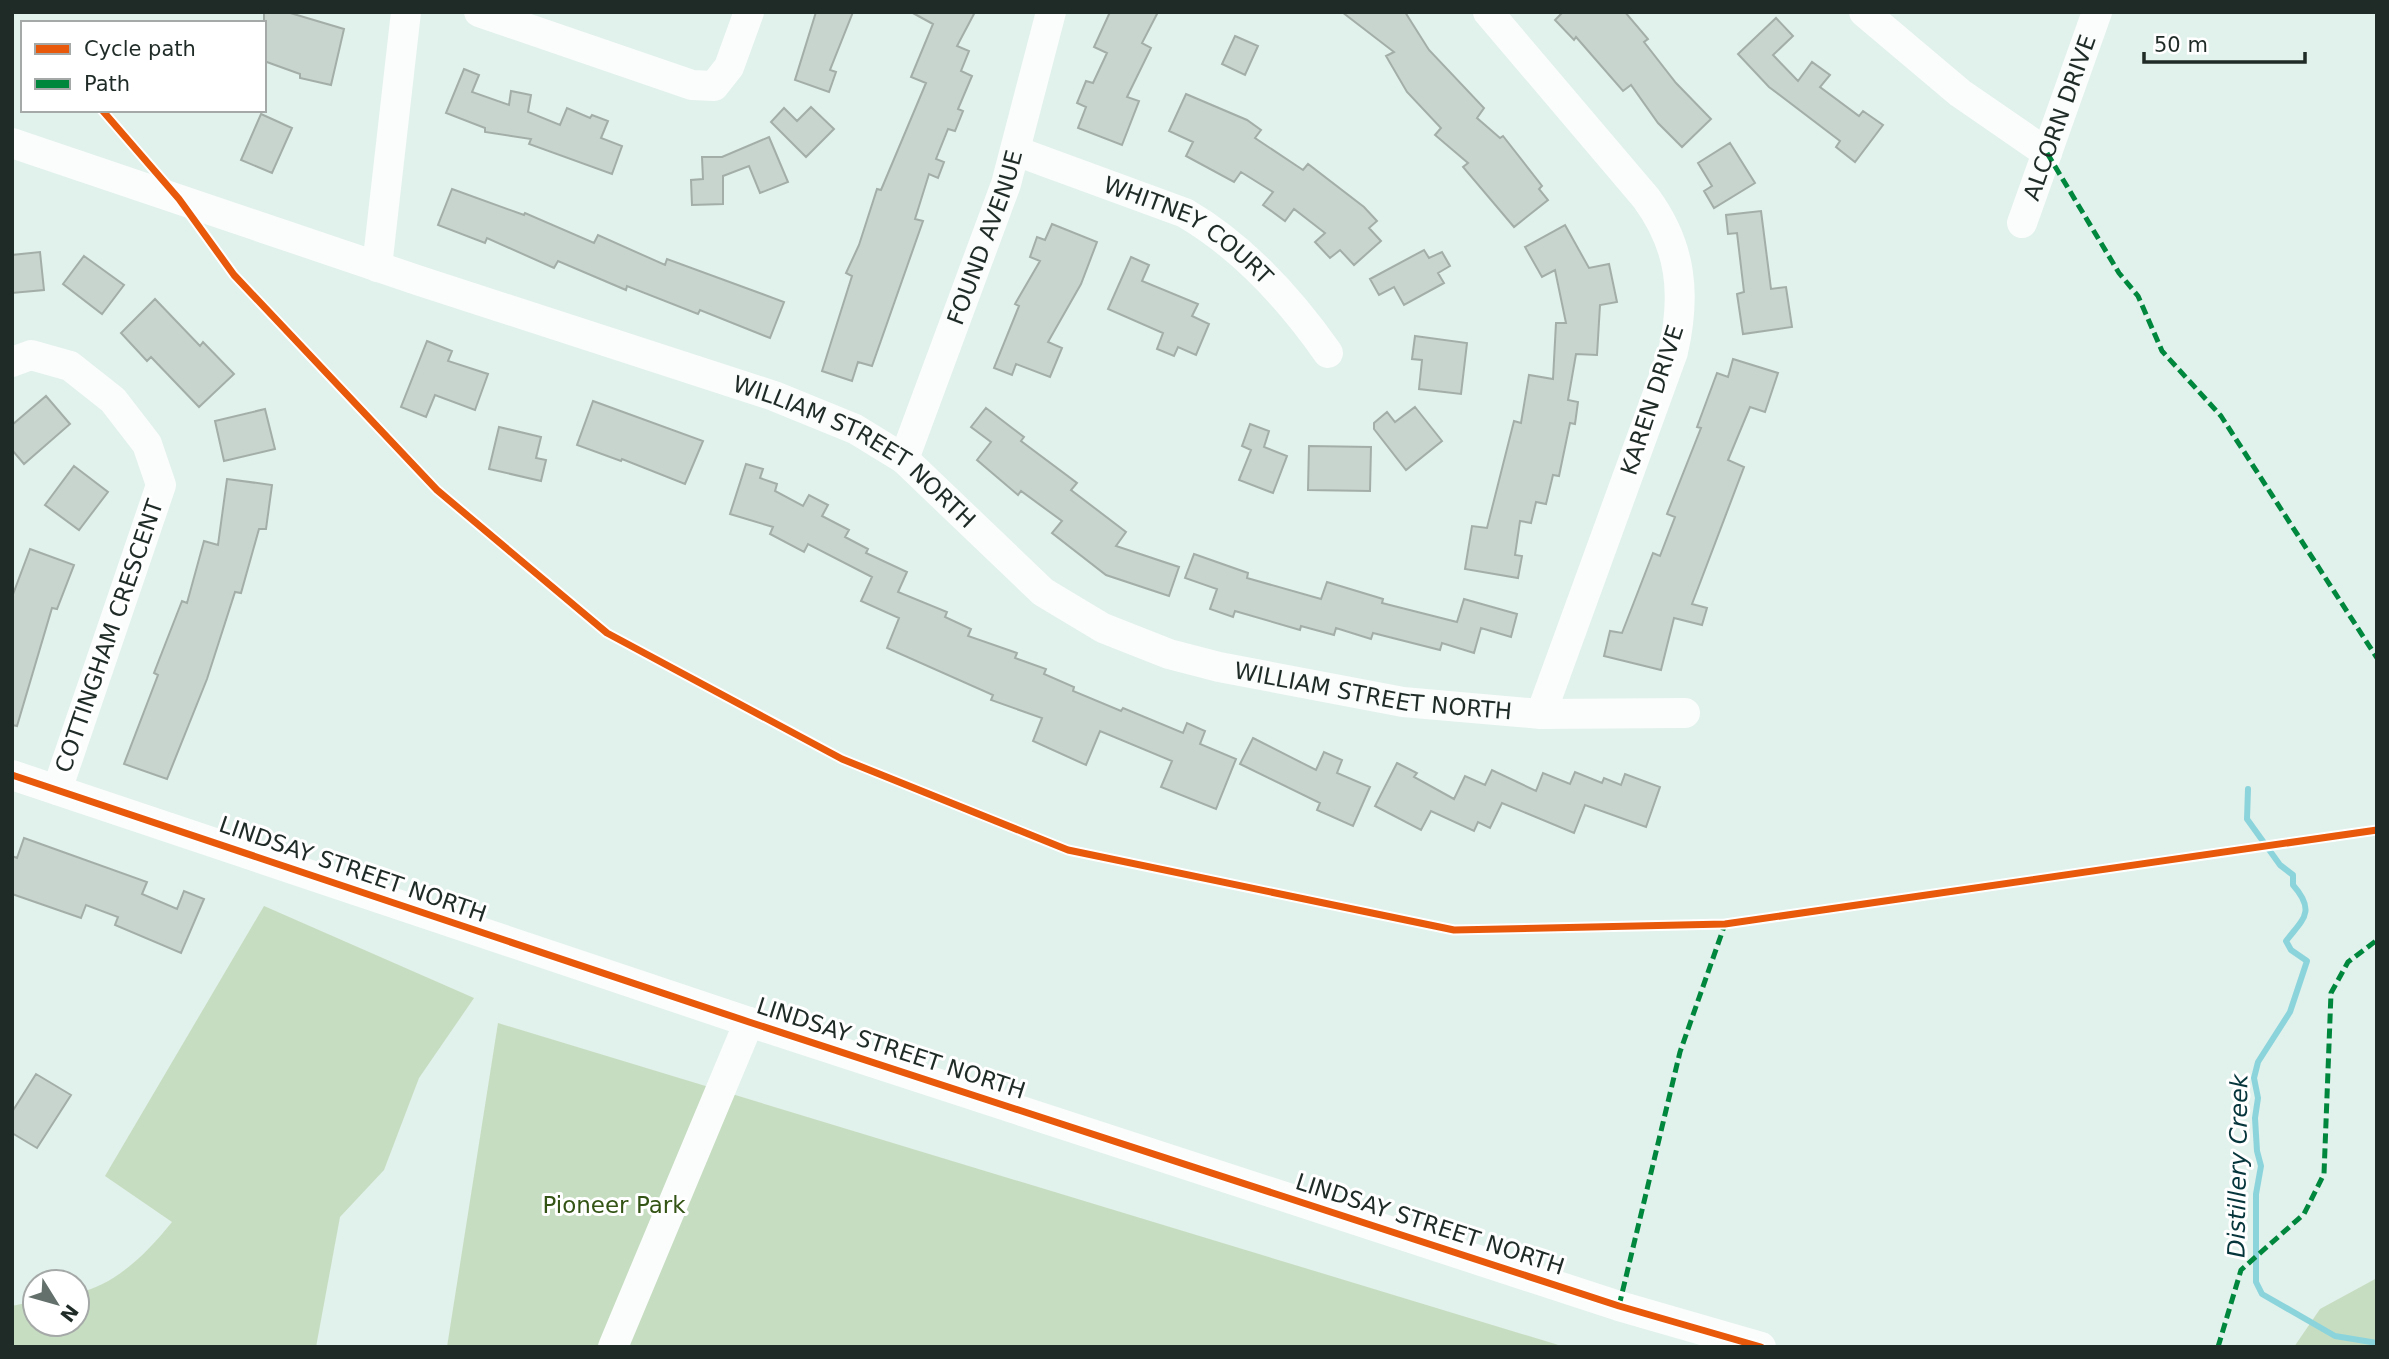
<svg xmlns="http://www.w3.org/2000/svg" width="2389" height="1359" viewBox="0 0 2389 1359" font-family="'DejaVu Sans',sans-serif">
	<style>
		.green { fill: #c7ddc1 }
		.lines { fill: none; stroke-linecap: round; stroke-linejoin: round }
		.stream { stroke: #8cd4dc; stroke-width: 6 }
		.building { fill: #c8d4ce; stroke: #a3aea8; stroke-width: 2 }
		.minor { stroke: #fafdfc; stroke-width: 30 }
		.quiet { stroke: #00873e; stroke-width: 5; stroke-dasharray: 10 5; stroke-linecap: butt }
		.cycleway-casing { stroke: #fff; stroke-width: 11 }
		.cycleway { stroke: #e8590c; stroke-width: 7 }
		.labels { text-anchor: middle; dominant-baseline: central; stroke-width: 6; stroke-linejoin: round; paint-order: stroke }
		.street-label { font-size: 23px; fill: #1f2b26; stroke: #fff }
		.park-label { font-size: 23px; fill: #345415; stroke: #fff }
		.water-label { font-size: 24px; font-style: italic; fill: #06363c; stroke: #fff }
	</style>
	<rect width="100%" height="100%" fill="#e1f1eb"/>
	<path class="green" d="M264,906L474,998L419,1078L384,1170L340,1217L316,1347H12V1306L35,1301V1324H77V1293C116,1285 148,1252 172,1222L105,1176Z
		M498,1023L1565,1347H447Z
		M2377,1278V1347H2294L2320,1309Z"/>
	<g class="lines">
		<path class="stream" d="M2248,789L2247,819L2280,865L2293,875V885C2317,912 2302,920 2286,941L2291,950L2307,961L2290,1012L2258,1062L2254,1078L2258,1098L2255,1118L2257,1151L2261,1166L2256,1194V1282L2262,1294L2335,1336L2377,1343"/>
	</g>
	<path class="building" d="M264,12H287L344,29L331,85L300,78V74L264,61Z
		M816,12H853L830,70L836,72L829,92L795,80Z
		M911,12H975L957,46L969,51L961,71L972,76L958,109L963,111L955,131L948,129L936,159L944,162L938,178L929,174L915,219L923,221L872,366L858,362L852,381L822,371L852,276L846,273L859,245L877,189L881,190L926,83L911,77L933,24Z
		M1110,12H1158L1142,43L1151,48L1127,97L1139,101L1122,145L1078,128L1086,107L1077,103L1086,81L1093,83L1107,53L1094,47Z
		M1342,12H1405L1429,50L1484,108L1477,118L1500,138L1503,136L1542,186L1539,189L1548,200L1514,227L1463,167L1468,163L1435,135L1441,128L1407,92L1386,56L1394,52Z
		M1563,12H1625L1648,39L1644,42L1676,83L1711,119L1682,147L1658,123L1631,85L1623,91L1576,37L1574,40L1555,20Z
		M1776,18L1793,36L1773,55L1798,81L1812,62L1830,75L1820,87L1859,116L1863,111L1883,125L1855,162L1836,147L1840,141L1769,87L1738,54Z
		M1235,36L1258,46L1245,75L1222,64Z
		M464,69L479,75L472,92L509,105L511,91L531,95L528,112L560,125L567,108L590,118L592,115L608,121L601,138L622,146L612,174L529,144L531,139L485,132V128L446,113Z
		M1186,94L1247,120L1261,130L1255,138L1303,170L1308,164L1364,207L1377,221L1369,228L1381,241L1354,265L1340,250L1330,258L1315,242L1325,233L1294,209L1285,221L1263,205L1273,192L1241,172L1234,182L1186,156L1193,142L1169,131Z
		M811,107L834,129L806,157L771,122L784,108L797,121Z
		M261,114L292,128L272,173L241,160Z
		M769,137L788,182L760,193L749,166L723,176V204L692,205L691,180L703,179L702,157H722Z
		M1730,143L1755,183L1714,208L1704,191L1712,186L1698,163Z
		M452,189L524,215L525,213L594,243L598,235L665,265L667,259L784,302L770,338L700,310L698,314L627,286L626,290L558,261L554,268L487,238L485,243L438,225Z
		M1761,211L1771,289L1786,287L1792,327L1743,334L1737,294L1744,292L1737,233L1728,234L1726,215Z
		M1052,224L1097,242L1081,284L1048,342L1062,348L1050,377L1016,364L1012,375L994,368L1019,306L1015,304L1040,261L1030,257L1037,237L1045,240Z
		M1565,225L1589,268L1609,264L1617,302L1600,305L1597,355L1576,354L1568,400L1578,402L1575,424L1570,423L1559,476L1553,475L1546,504L1536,502L1531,523L1520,521L1515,555L1522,556L1518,578L1465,569L1472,526L1487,528L1514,421L1521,423L1529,375L1553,379L1556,323H1566L1555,270L1542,277L1525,247Z
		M1424,250L1429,258L1442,252L1450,266L1438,273L1444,283L1404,305L1394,287L1379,295L1370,279Z
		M40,252L44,290L12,293V255Z
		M84,256L124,285L102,314L63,284Z
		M1131,257L1149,265L1142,281L1198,304L1192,316L1209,324L1196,355L1178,347L1174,356L1157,349L1163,333L1108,309Z
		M155,299L200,346L203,342L234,374L199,407L151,357L147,361L121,333Z
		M1415,336L1467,343L1461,394L1419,389L1422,360L1412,359Z
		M427,341L452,351L448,361L488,374L475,410L435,395L426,417L401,407Z
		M1733,359L1778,373L1765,412L1750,407L1728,460L1744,467L1692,604L1707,608L1702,625L1674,618L1661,670L1604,656L1610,631L1622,633L1653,553L1660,556L1675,517L1667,514L1701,428L1697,427L1717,373L1728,377Z
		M46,396L70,424L24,464L12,450V425Z
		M593,401L703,441L685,484L622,459L621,461L577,445Z
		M1415,407L1442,441L1406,470L1374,429V423L1387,412L1395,422Z
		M986,408L1024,437L1021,441L1077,483L1071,490L1126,532L1116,546L1179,567L1169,596L1106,575L1052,533L1062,521L1021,491L1018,495L977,460L991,442L971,427Z
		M265,409L275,449L224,461L215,421Z
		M1250,424L1269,431L1264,447L1287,456L1273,493L1239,480L1251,450L1242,446Z
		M499,427L541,437L536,458L546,460L541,481L489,469Z
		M1309,446L1371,447L1370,491L1308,490Z
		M746,464L763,469L760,478L777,484L775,491L803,506L809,495L828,505L822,516L849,530L845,537L868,549L866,553L907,572L898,592L947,612L945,617L971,629L968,636L1017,653L1015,658L1046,669L1044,674L1074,687L1073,691L1121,711L1123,708L1183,733L1187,723L1205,731L1200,744L1236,759L1216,809L1161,787L1172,761L1100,731L1086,765L1033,741L1042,718L991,700L993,695L887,648L899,618L861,601L872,577L808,544L804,552L770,534L773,527L730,514Z
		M74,466L108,492L79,530L45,505Z
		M227,479L272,485L266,529H259L241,593L235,592L207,679L167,779L124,764L158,675L154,673L182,601L187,603L204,541L218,545Z
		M30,549L74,565L57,609L52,608L17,726L12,725V597Z
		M1194,554L1248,573L1247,578L1321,599L1327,582L1383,599L1382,603L1457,622L1464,599L1517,614L1511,637L1481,628L1474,653L1442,643L1440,650L1373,633L1371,639L1336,628L1334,635L1301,626L1300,630L1235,611L1233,617L1210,609L1217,589L1185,578Z
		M1253,738L1316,770L1324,752L1342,760L1337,773L1370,787L1353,826L1317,810L1320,803L1240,764Z
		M1397,763L1417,773L1414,777L1454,799L1465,776L1485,785L1492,770L1536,791L1543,773L1570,784L1575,772L1602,783L1604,778L1621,785L1625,774L1660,787L1646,827L1585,805L1574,833L1502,803L1490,828L1478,822L1474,831L1431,811L1421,830L1375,806Z
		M24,838L147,882L142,894L177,909L184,891L204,899L181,953L115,925L118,917L86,905L81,918L12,894V856L17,858Z
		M36,1074L71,1095L37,1148L12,1133V1112Z"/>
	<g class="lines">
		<g class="minor">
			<path d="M479,12L692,85L714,86L729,67L749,12"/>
			<path d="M1488,12L1646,198C1682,247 1686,295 1673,352L1541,714"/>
			<path d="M1864,12L1960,93L2047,153"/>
			<path id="s1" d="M12,143L420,281L774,396L855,429L904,459L1043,592L1103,628L1169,654L1219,667L1403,702L1541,714L1685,713"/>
			<path id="s2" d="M1016,151L1185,213C1243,247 1290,299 1328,353"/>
			<path id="s3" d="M2022,223L2097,12"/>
			<path d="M377,267L406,12"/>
			<path d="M12,362L31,355L70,366L113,400L147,444L161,485L57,790"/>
			<path id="s4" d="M904,459L1006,184L1051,12"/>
			<path d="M12,775L749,1022L1619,1306L1761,1347"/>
			<path d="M613,1347L749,1022"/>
		</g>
		<path class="quiet" d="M2047,153L2119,273L2138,296L2162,351L2221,416L2377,658
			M1619,1306L1680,1052L1725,924
			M2218,1347L2241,1270L2304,1214L2324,1174L2331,993L2348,962L2377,940"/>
		<g class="cycleway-casing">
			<path id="cycleway" d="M102,110L179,199L234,275L437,490L607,633L842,759L1068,850L1454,930L1725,924L2377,830
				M12,775L749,1022L1619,1306L1761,1347"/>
		</g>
		<use href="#cycleway" class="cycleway"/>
	</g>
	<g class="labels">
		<g class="street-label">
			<text stroke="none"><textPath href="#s3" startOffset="112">ALCORN DRIVE</textPath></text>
			<text stroke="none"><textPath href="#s2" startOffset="191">WHITNEY COURT</textPath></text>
			<text stroke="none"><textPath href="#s4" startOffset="236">FOUND AVENUE</textPath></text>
			<text transform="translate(1652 400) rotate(-72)">KAREN DRIVE</text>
			<text stroke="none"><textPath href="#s1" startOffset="901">WILLIAM STREET NORTH</textPath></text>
			<text transform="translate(109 636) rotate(-71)">COTTINGHAM CRESCENT</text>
			<text stroke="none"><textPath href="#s1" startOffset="1489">WILLIAM STREET NORTH</textPath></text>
			<text transform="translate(353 869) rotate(19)">LINDSAY STREET NORTH</text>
			<text transform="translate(891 1048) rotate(18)">LINDSAY STREET NORTH</text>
			<text transform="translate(1430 1224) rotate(18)">LINDSAY STREET NORTH</text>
		</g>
		<g class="park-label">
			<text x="614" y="1205">Pioneer Park</text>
		</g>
		<g class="water-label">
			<text transform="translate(2238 1166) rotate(-89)">Distillery Creek</text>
		</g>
	</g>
	<rect width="2389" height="1359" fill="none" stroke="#1f2b26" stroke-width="28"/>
	<rect x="21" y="21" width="245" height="91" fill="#ffffff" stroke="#a5aaa8" stroke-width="2"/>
	<rect x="35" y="44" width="35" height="10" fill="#e8590c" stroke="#a5aaa8" stroke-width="2"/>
	<text x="84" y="56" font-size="21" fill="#1f2b26">Cycle path</text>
	<rect x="35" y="79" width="35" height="10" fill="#00873e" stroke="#a5aaa8" stroke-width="2"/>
	<text x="84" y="91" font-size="21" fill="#1f2b26">Path</text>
	<g transform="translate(56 1303) rotate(127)"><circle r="33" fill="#ffffff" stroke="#a5aaa8" stroke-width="2"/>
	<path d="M0-5L12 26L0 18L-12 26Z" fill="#63706b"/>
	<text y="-10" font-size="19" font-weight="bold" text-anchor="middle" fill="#1f2b26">N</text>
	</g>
	<path d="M2144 52v10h161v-10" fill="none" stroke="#1f2b26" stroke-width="3.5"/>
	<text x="2154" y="52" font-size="21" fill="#1f2b26" stroke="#ffffff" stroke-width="5" paint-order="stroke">50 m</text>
</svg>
